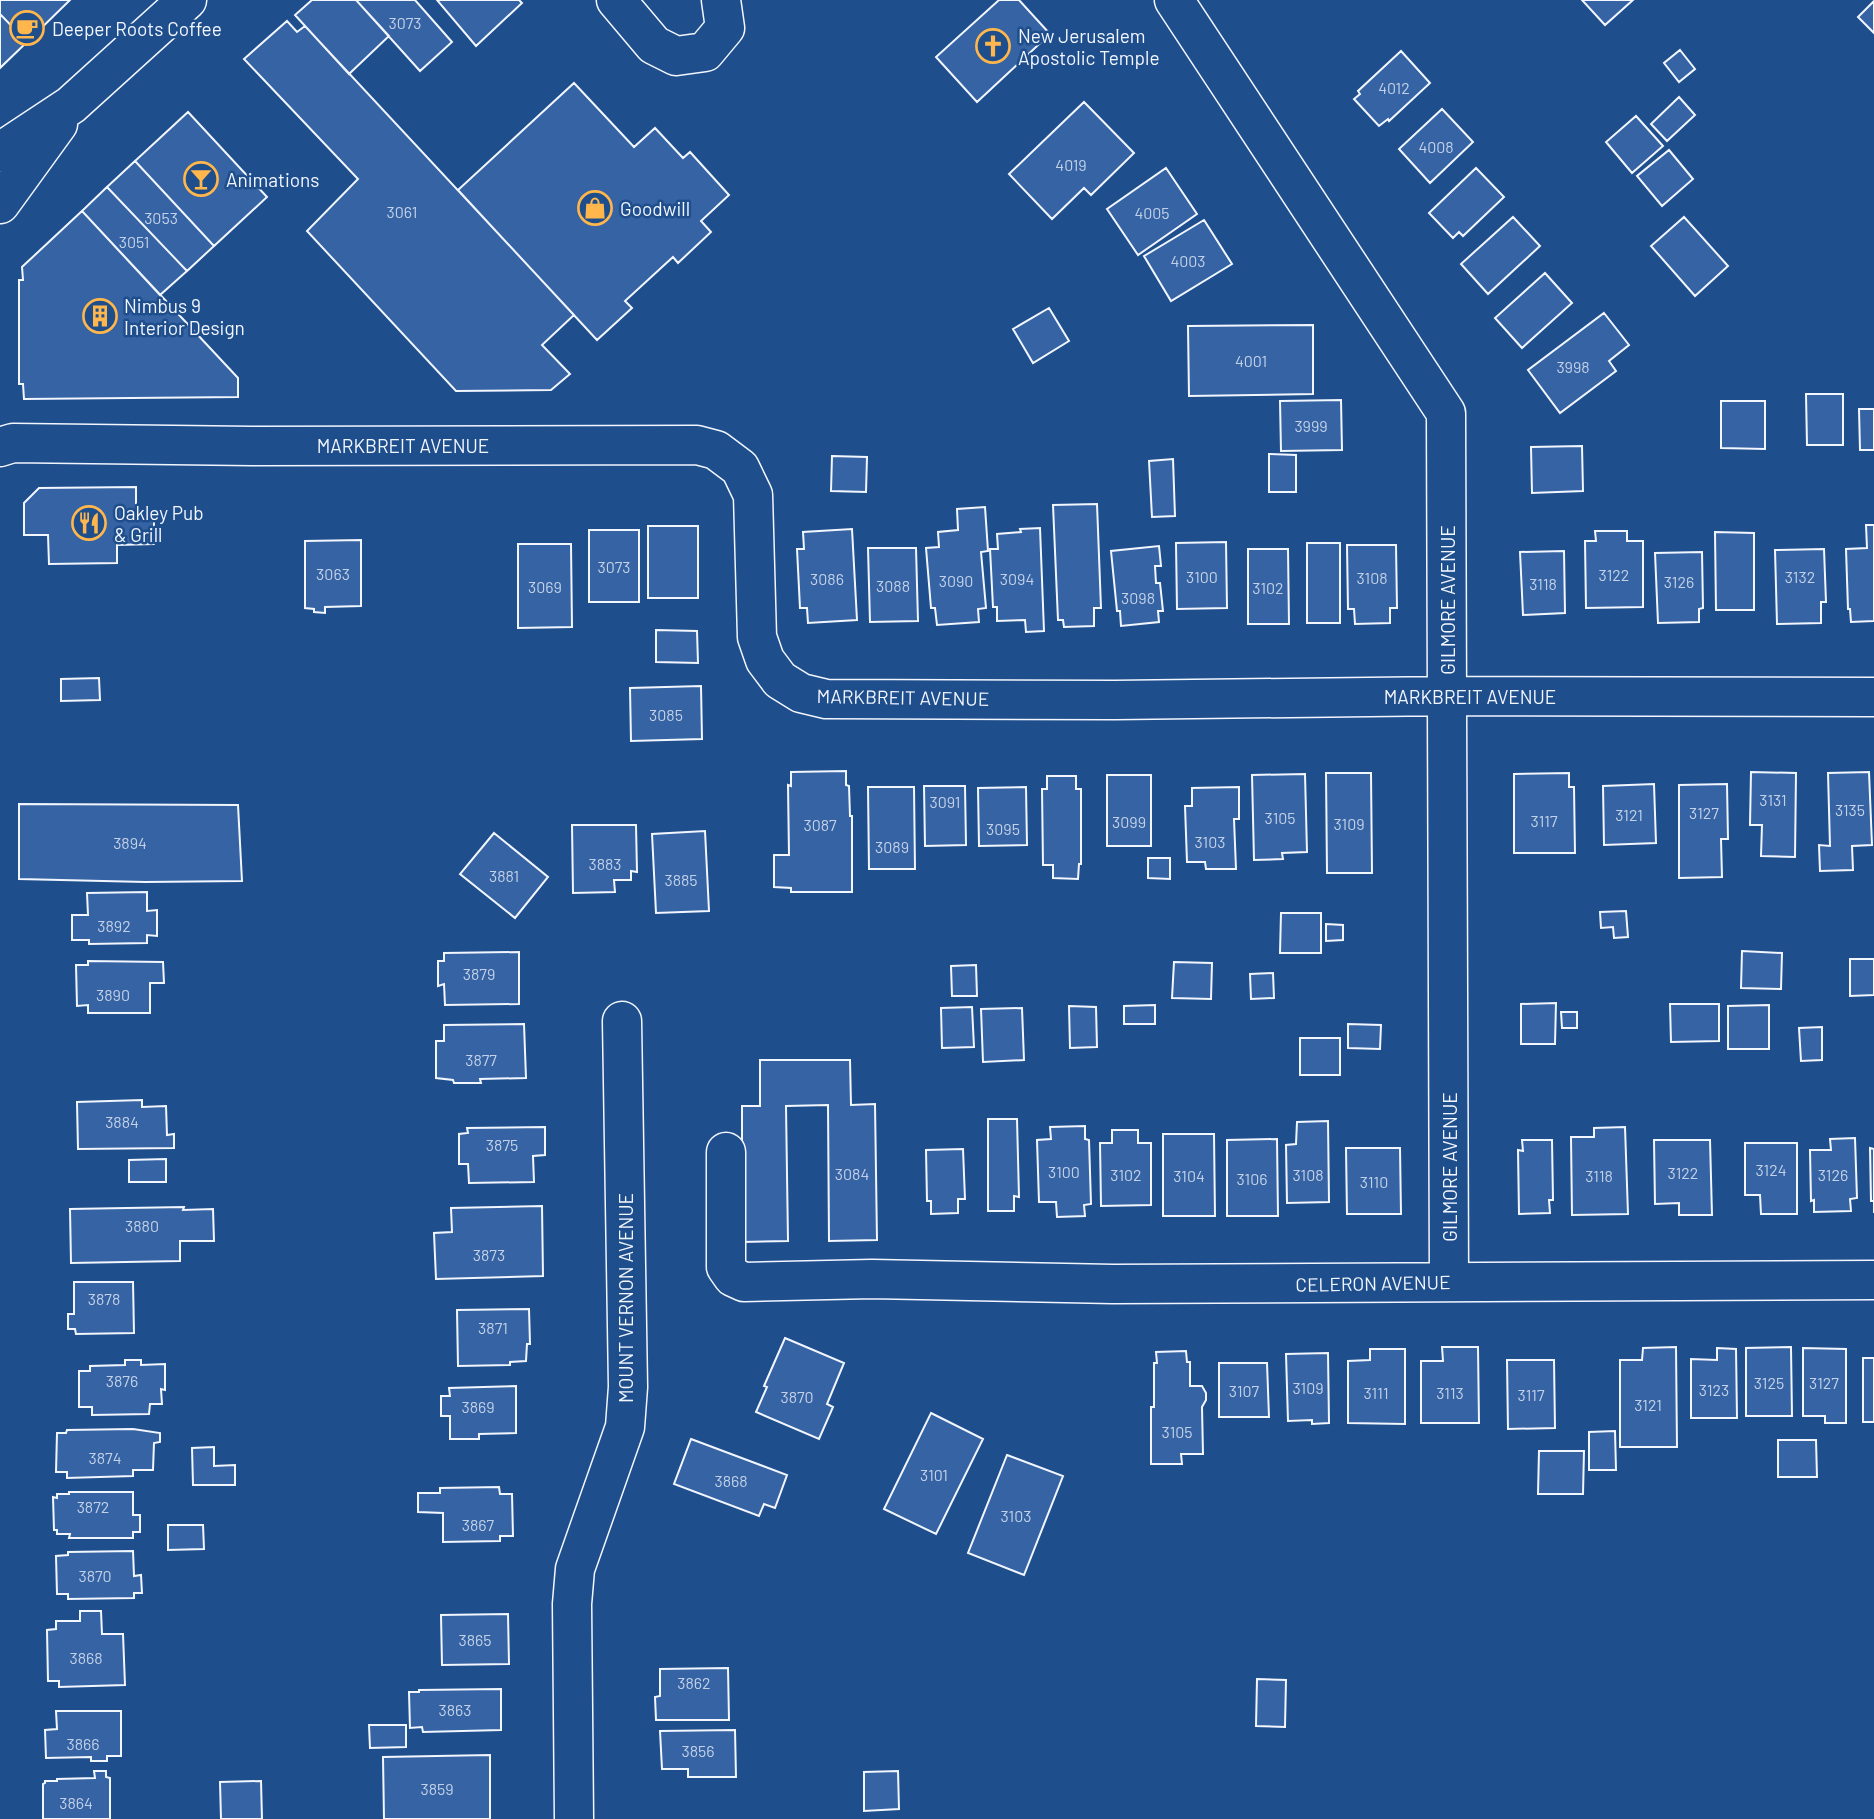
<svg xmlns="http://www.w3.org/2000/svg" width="1874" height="1819" viewBox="0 0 1874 1819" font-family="Barlow,sans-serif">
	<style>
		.building { fill: #3563a3; stroke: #f2f6ff; stroke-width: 2 }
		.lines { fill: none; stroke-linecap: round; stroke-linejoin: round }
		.minor-casing { stroke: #f2f6ff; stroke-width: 41 }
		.major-casing { stroke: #f2f6ff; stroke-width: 41 }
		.minor { stroke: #1f4e8c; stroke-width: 38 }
		.major { stroke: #1f4e8c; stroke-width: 38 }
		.labels { text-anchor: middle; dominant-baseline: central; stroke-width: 5; stroke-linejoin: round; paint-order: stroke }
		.number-label { font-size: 16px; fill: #c3d1e8 }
		.poi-label { font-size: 19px; fill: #f2f6ff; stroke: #1f4e8c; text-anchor: start }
		.street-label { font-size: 19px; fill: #f2f6ff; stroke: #1f4e8c }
	</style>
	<rect width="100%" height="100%" fill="#1f4e8c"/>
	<path class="building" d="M0,0H70L27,42L0,14Z
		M312,0H356L389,36L349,74L295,15Z
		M356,0H415L452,42L420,71Z
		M437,0H519L522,3L476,46Z
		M999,0H1019L1050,34L977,102L936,57Z
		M1582,0H1633L1605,25Z
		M1874,1V33L1858,17Z
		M0,14L27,42L0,68Z
		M287,21L297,32L305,26L574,315L542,345L570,374L551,390L456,391L307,231L358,179L244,59Z
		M1680,50L1695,69L1679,82L1664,63Z
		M1401,51L1430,83L1389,121L1388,119L1379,126L1354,99L1360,94L1358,91Z
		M574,83L634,147L655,128L683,158L690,152L729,195L701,221L711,232L678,263L673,257L625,301L632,308L597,340L458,190Z
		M1679,97L1695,115L1667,141L1651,124Z
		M1084,102L1134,153L1091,195L1084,188L1052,219L1009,174Z
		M1442,109L1473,142L1430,183L1399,149Z
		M188,112L267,197L214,246L135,161Z
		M1636,116L1663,146L1632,173L1606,142Z
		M1669,150L1693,179L1662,206L1637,176Z
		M135,161L214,246L187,271L107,187Z
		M1166,168L1197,214L1138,255L1107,209Z
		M1476,168L1504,197L1463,236L1459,232L1453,238L1429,213Z
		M107,187L187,271L160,295L82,211Z
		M82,211L238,378V397L24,399L23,384H19V280H23L22,267Z
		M1513,217L1540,246L1488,294L1461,264Z
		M1684,217L1728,266L1695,296L1651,246Z
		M1204,220L1232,264L1171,301L1144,256Z
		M1545,273L1572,303L1522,348L1495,318Z
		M1049,308L1069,341L1033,363L1013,329Z
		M1604,313L1629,345L1609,361L1616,371L1560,413L1528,370Z
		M1313,325V394L1189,396L1188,326Z
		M1806,394H1843V445H1807Z
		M1341,400L1342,450L1281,451L1280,401Z
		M1721,401H1765V449L1721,448Z
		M1859,409H1874V450H1860Z
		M1582,446L1583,491L1532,493L1531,447Z
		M1269,454L1296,455V492H1269Z
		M832,456L867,457L866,492L831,491Z
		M1173,459L1175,516L1152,517L1149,461Z
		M136,487V511H154V544L117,545V563L49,564L48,535H24V503L39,488Z
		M1097,504L1101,608H1094V626L1064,627L1063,620H1058L1053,505Z
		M985,507L988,551L981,552L986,608L978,609L979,622L937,625L935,608H931L926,548L939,547L938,532L958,530L957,509Z
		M1866,525H1874V621L1851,622L1850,609H1848L1846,549L1867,548Z
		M648,526H698V598H648Z
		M1040,528L1044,631L1026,632L1025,620L997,621V607H993L990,549H998L997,534L1021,532L1020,529Z
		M852,529L857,620L808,623L807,608H800L797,549H804L803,532Z
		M589,530H639V602H589Z
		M1595,531H1627V541H1643V607L1586,608L1585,541H1596Z
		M1715,532L1754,533V610H1716Z
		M361,540V606L325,607V613L314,612V609L305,608V541Z
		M1226,542L1227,608L1177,609L1176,543Z
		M1307,543H1340V623H1307Z
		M518,544H571L572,627L518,628Z
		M1347,545H1396L1397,608H1390V623L1355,624L1354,609H1348Z
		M1159,546L1161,566H1155L1156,583H1160L1163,611H1158L1159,622L1121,626L1120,611H1117L1111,551Z
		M868,548H916L918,621L870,622Z
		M1248,549H1288L1289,624H1248Z
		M1824,549L1826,602H1821V623L1777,624L1775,550Z
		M1564,551L1565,613L1523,615L1520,552Z
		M1702,552L1703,608L1699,609V622L1658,623L1655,553Z
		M656,630L697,631L698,663L656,662Z
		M99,678L100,700L61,701V679Z
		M701,686L702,739L631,741L630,688Z
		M846,771V785L849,786L850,816H852V892H791V888L774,887V855H789L788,785L791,786V772Z
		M1751,772L1796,773L1795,857L1761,856L1762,825H1750Z
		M1869,772L1872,845L1852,846L1853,870L1820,871L1819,845L1830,846L1828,773Z
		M1326,773H1371L1372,873H1327Z
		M1569,773V787H1574L1575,853H1514V774Z
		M1305,774L1307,852L1282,853L1283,859L1254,860L1252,775Z
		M1107,775H1151V846H1107Z
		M1047,776H1076V789H1081V864H1079L1078,879L1053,878V865H1043L1042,789H1047Z
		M1654,784L1656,843L1604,845L1603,786Z
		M1727,784L1728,839H1721L1722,877L1679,878V785Z
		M924,786H965L966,845L925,846Z
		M868,787H914L915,869H869Z
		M1026,787L1027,845L979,846L978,788Z
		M1239,787V819H1234L1236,869H1206L1205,862H1187L1185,806H1192V788Z
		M19,804L238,805L242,881L145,882L19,879Z
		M572,825H636L637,872L631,871V880H614L615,892L573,893Z
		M705,831L709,911L656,913L652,834Z
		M494,833L548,877L515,918L460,874Z
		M1148,858H1170V879L1148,878Z
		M147,892V911L157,910V936L147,935V943L89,944V940H72V915H88L87,893Z
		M1626,911L1628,937L1614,938L1613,927L1601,928L1600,912Z
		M1281,913H1321V953H1280Z
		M1326,924L1343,925V940L1326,941Z
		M1742,951L1782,953L1781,989L1741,988Z
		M519,952V1004L445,1005L444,984L438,986V961H444V953Z
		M1850,959H1874V995L1850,996Z
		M88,961L163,962L164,983H150V1013H88V1005L77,1006L76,965H88Z
		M1174,962L1212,963L1211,999L1172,998Z
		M976,965L977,996H952L951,966Z
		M1273,973L1274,998L1251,999L1250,974Z
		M1556,1003L1555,1044H1521V1004Z
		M1670,1004H1719V1041L1671,1042Z
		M1155,1005V1024H1124V1006Z
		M1769,1005V1049H1728V1006Z
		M1069,1006L1096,1007L1097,1047L1070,1048Z
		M972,1007L974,1047L942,1048L941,1008Z
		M1022,1008L1024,1060L983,1062L981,1009Z
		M1561,1012H1577V1028H1562Z
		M524,1024L526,1078L480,1079L481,1083H454L453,1080L436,1078V1041H444V1025Z
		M1348,1024L1381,1025L1380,1049L1348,1048Z
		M1822,1027V1060L1801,1061L1799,1028Z
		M1300,1038H1340V1075H1300Z
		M760,1060H850L851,1105L875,1104L877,1240L829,1241L828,1105L786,1106L788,1241L742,1242V1106H760Z
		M142,1100V1107L166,1106L167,1135L174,1134V1148L78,1149L77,1102Z
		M988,1119H1017L1019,1197L1014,1196V1211H988Z
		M1328,1121L1329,1202L1287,1203L1286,1145L1296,1144L1297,1122Z
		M1085,1126V1139L1089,1140L1091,1204L1084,1205L1085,1216L1057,1217L1056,1202H1039L1037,1140L1051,1139L1050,1127Z
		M545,1127V1155L533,1156L534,1182L469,1183L468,1164H459V1134L468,1133L467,1128Z
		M1625,1127L1628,1214L1572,1215L1571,1137H1594V1128Z
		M1112,1130H1138V1143H1151V1205L1101,1206L1100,1143H1112Z
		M1163,1134H1214L1215,1216H1163Z
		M1855,1138L1857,1198L1850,1199L1851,1211L1814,1212V1200L1811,1201L1810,1150H1831L1830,1139Z
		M1277,1139L1278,1216H1227V1140Z
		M1522,1140H1552L1553,1200H1549L1550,1213L1519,1214L1518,1150L1523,1151Z
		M1654,1140H1710L1712,1215H1679V1203L1655,1204Z
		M1745,1143H1797V1214H1761L1760,1195H1745Z
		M1346,1148H1400L1401,1214H1347Z
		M1870,1148L1874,1149V1213V1201H1871Z
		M963,1149L965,1199H958V1213L931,1214V1201H927L926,1150Z
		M166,1159V1182H129V1160Z
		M542,1206L543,1276L436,1279L434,1233L452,1232L451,1208Z
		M184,1207L183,1210L213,1209L214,1241H180V1261L71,1263L70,1209Z
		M74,1282H133L134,1333L76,1334L75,1329H68V1314H74Z
		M529,1309L530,1344H527L526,1361L510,1362V1365L458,1366L457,1310Z
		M785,1338L844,1363L827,1404L833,1407L819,1439L756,1412L767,1387L764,1386Z
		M1442,1347H1478L1479,1423H1421V1361H1443Z
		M1676,1347L1677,1447H1620V1360H1642L1643,1348Z
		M1791,1347L1792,1416H1746V1348Z
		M1717,1348L1736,1349L1737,1418H1691V1359L1717,1360Z
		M1803,1348L1846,1349V1423H1825V1416H1803Z
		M1370,1349H1405V1424L1348,1423V1361L1370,1360Z
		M1186,1351L1187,1362H1190V1386H1202L1206,1393V1400L1202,1407L1203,1454H1181L1182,1464H1151V1407H1154V1363H1157L1156,1352Z
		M1328,1353L1329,1423L1312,1424V1420L1288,1421L1286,1354Z
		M1863,1358H1874V1422H1863Z
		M125,1360H141V1365L165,1364V1390L161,1389L162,1404H150L149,1414L92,1415V1407H79V1371H90V1366L125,1365Z
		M1507,1360H1554L1555,1428L1508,1429Z
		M1219,1363H1267L1269,1417H1219Z
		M516,1386V1433L479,1434V1439H450V1416H441V1396H450L449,1388Z
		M931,1413L983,1439L936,1534L884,1509Z
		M133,1429L160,1433V1442L154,1443L153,1470H133V1476L67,1478V1472H56L57,1433H66L67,1430Z
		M1615,1431L1616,1470H1589V1432Z
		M691,1439L787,1475L775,1508L764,1504L759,1516L674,1484Z
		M1778,1440H1816L1817,1477H1778Z
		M214,1447V1466L235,1465V1485H193L192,1448Z
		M1539,1451H1584L1583,1494H1538Z
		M1007,1455L1063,1476L1024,1575L968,1553Z
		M499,1487L500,1494H512L513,1536H500V1541L443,1542V1513L418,1512V1493H440V1488Z
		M69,1492H133V1515H140V1532H133V1538H69L70,1534H57V1530H54L53,1497L57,1498V1494H69Z
		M168,1525H203L204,1549L168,1550Z
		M133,1551L134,1576L141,1575L142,1593H134V1598L68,1599V1594H57L56,1556L68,1555V1552Z
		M80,1611H101L102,1634H123L125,1685L59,1687V1681H48L47,1630L56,1629V1621H80Z
		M508,1614L509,1664L442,1665L441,1615Z
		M728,1668L729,1720H656L655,1697L660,1696V1669Z
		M1257,1679L1286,1680L1285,1727L1256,1726Z
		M501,1689V1730L423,1732L422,1727L410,1728L409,1692H419V1690Z
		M56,1711H121V1756H107V1761H91V1757L46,1758L45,1730L57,1729Z
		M369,1725H406V1747L370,1748Z
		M735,1730L736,1777H688V1769H662L660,1731Z
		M490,1755V1819H384L383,1757Z
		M94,1771H106V1777L110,1778V1819H43V1784L45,1783V1781H57V1779L95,1778Z
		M898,1771L899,1809L864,1811V1772Z
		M261,1781L262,1819H221L220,1782Z"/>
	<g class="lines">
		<g class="minor-casing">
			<path id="minor" d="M616,0L654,45L676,56L705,52L725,28L721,0
				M1174,0L1446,413L1449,1282
				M0,447L13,443L252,446L697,445L716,450L740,468L753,495L757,637L765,660L780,680L801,693L826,699L1115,700L1448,696L1874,697
				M726,1152V1267L733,1277L744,1282L872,1279L1113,1284L1874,1280
				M574,1819L572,1604L575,1569L625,1427L628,1387L622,1021"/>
		</g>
		<g class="major-casing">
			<path id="major" d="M0,152L71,105L187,0
				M0,204L58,124"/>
		</g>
		<use href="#minor" class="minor"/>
		<use href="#major" class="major"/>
	</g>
	<defs>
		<g id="cafe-ring" transform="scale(1.75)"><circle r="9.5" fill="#1f4e8c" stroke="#ffb74d" stroke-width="1.5"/><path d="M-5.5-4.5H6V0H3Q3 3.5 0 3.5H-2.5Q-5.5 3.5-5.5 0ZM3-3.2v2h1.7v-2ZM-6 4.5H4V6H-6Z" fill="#ffb74d"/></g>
		<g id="church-ring" transform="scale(1.75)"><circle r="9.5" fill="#1f4e8c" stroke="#ffb74d" stroke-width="1.5"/><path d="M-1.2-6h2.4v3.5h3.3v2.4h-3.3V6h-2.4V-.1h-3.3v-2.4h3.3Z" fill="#ffb74d"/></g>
		<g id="bar-ring" transform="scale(1.75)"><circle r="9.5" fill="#1f4e8c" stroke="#ffb74d" stroke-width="1.5"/><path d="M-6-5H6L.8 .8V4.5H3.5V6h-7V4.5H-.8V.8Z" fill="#ffb74d"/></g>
		<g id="shop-ring" transform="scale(1.75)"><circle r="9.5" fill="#1f4e8c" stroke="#ffb74d" stroke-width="1.5"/><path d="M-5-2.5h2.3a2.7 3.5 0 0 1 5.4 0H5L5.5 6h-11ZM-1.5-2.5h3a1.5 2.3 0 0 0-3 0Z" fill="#ffb74d"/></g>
		<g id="building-ring" transform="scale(1.75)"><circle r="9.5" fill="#1f4e8c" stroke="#ffb74d" stroke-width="1.5"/><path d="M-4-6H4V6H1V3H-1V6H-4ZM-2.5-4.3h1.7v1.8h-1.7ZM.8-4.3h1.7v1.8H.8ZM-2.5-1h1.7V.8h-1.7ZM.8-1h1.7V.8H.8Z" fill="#ffb74d"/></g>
		<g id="restaurant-ring" transform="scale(1.75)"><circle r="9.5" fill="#1f4e8c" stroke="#ffb74d" stroke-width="1.5"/><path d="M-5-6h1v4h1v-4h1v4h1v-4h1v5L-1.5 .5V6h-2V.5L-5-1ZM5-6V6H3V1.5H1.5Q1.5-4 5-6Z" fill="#ffb74d"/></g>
	</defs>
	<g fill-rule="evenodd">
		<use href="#cafe-ring" x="27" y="28"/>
		<use href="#church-ring" x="993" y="46"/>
		<use href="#bar-ring" x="201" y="179"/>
		<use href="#shop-ring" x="595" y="208"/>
		<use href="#building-ring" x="100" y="316"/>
		<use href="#restaurant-ring" x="89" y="523"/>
	</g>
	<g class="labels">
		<g class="number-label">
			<text x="405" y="22">3073</text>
			<text x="1394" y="87">4012</text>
			<text x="1436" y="146">4008</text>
			<text x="1071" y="164">4019</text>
			<text x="402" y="211">3061</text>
			<text x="1152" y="212">4005</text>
			<text x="161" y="217">3053</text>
			<text x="134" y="241">3051</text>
			<text x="1188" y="260">4003</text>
			<text x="1251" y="360">4001</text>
			<text x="1573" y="366">3998</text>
			<text x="1311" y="425">3999</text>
			<text x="614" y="566">3073</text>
			<text x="333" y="573">3063</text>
			<text x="1614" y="574">3122</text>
			<text x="1202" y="576">3100</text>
			<text x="1800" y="576">3132</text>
			<text x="1372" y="577">3108</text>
			<text x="827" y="578">3086</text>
			<text x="1017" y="578">3094</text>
			<text x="956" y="580">3090</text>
			<text x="1679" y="581">3126</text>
			<text x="1543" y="583">3118</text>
			<text x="893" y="585">3088</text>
			<text x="545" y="586">3069</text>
			<text x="1268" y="587">3102</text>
			<text x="1138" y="597">3098</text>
			<text x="666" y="714">3085</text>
			<text x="1773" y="799">3131</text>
			<text x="945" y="801">3091</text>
			<text x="1850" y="809">3135</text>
			<text x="1704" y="812">3127</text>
			<text x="1629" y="814">3121</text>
			<text x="1280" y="817">3105</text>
			<text x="1544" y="820">3117</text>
			<text x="1129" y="821">3099</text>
			<text x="1349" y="823">3109</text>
			<text x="820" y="824">3087</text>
			<text x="1003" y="828">3095</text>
			<text x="1210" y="841">3103</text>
			<text x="130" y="842">3894</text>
			<text x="892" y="846">3089</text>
			<text x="605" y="863">3883</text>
			<text x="504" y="875">3881</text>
			<text x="681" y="879">3885</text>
			<text x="114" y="925">3892</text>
			<text x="479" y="973">3879</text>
			<text x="113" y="994">3890</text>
			<text x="481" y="1059">3877</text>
			<text x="122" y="1121">3884</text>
			<text x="502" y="1144">3875</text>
			<text x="1771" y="1169">3124</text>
			<text x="1064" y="1171">3100</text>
			<text x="1683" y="1172">3122</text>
			<text x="852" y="1173">3084</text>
			<text x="1126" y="1174">3102</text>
			<text x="1308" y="1174">3108</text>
			<text x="1833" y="1174">3126</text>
			<text x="1189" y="1175">3104</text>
			<text x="1599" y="1175">3118</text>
			<text x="1252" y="1178">3106</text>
			<text x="1374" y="1181">3110</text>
			<text x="142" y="1225">3880</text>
			<text x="489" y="1254">3873</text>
			<text x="104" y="1298">3878</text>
			<text x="493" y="1327">3871</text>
			<text x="122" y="1380">3876</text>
			<text x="1769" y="1382">3125</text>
			<text x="1824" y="1382">3127</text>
			<text x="1308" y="1387">3109</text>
			<text x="1714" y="1389">3123</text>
			<text x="1244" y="1390">3107</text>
			<text x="1376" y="1392">3111</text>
			<text x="1450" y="1392">3113</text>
			<text x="1531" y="1394">3117</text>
			<text x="797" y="1396">3870</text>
			<text x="1648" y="1404">3121</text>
			<text x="478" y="1406">3869</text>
			<text x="1177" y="1431">3105</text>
			<text x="105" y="1457">3874</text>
			<text x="934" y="1474">3101</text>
			<text x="731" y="1480">3868</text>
			<text x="93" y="1506">3872</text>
			<text x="1016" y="1515">3103</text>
			<text x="478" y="1524">3867</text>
			<text x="95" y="1575">3870</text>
			<text x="475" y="1639">3865</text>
			<text x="86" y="1657">3868</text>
			<text x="694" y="1682">3862</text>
			<text x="455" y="1709">3863</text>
			<text x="83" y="1743">3866</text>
			<text x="698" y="1750">3856</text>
			<text x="437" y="1788">3859</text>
			<text x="76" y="1802">3864</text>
		</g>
		<g class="poi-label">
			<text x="52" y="28">Deeper Roots Coffee</text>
			<text x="1018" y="35">New Jerusalem<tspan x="1018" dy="22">Apostolic Temple</tspan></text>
			<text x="226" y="179">Animations</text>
			<text x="620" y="208">Goodwill</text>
			<text x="124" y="305">Nimbus 9<tspan x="124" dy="22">Interior Design</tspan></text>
			<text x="114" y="512">Oakley Pub<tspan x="114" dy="22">&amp; Grill</tspan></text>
		</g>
		<g class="street-label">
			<text x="403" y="445">MARKBREIT AVENUE</text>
			<text transform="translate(1447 600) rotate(-90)">GILMORE AVENUE</text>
			<text x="1470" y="696">MARKBREIT AVENUE</text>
			<text transform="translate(903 697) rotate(1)">MARKBREIT AVENUE</text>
			<text transform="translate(1449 1167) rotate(-90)">GILMORE AVENUE</text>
			<text transform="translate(1373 1283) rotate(-1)">CELERON AVENUE</text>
			<text transform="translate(625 1298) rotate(-90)">MOUNT VERNON AVENUE</text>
		</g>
	</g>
</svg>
